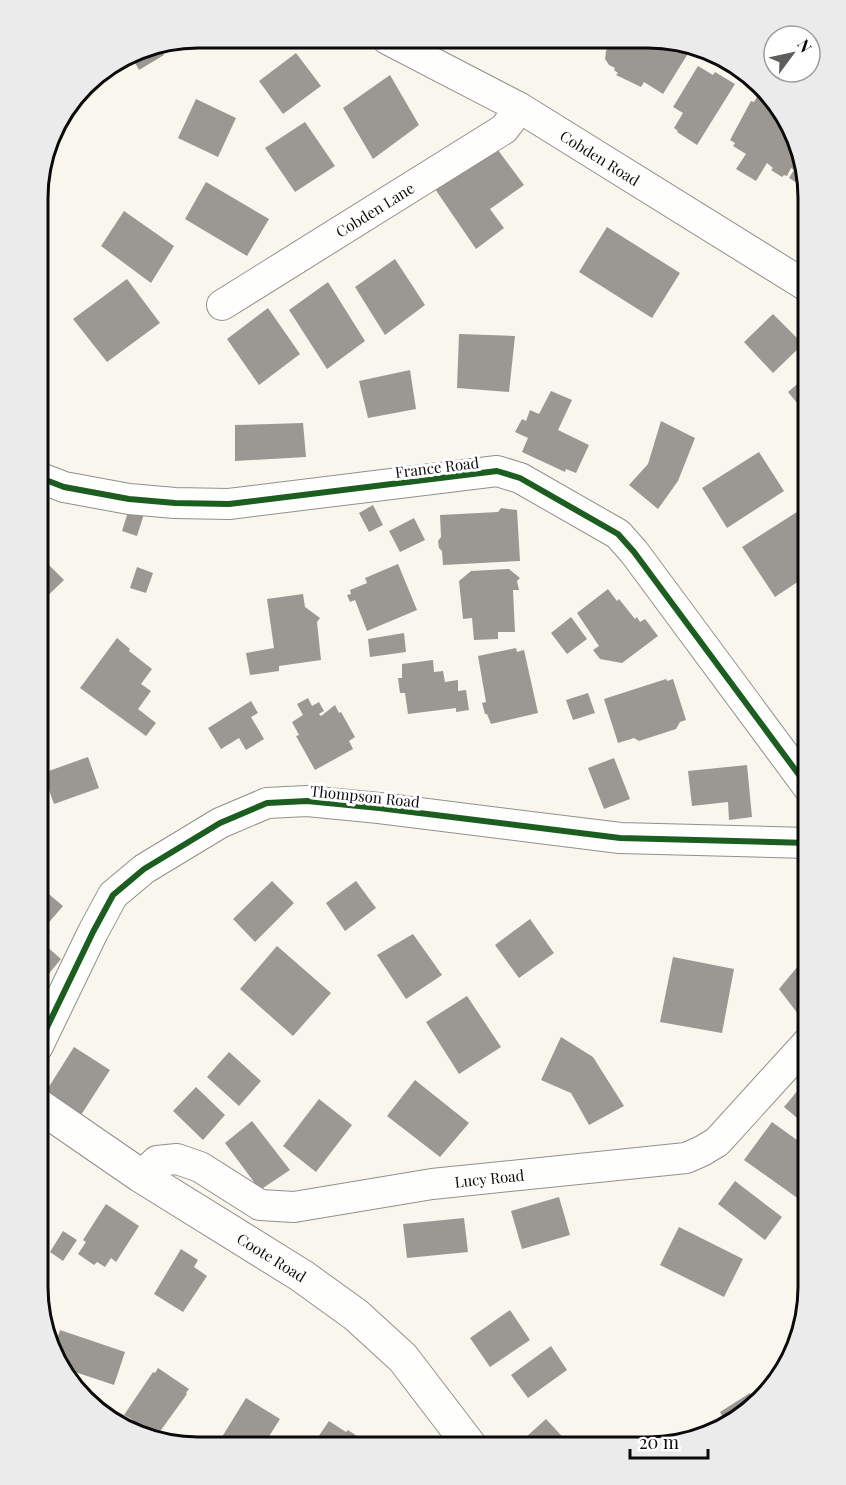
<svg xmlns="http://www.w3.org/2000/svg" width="846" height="1485" viewBox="0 0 846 1485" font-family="'Playfair Display',serif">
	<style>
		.building { fill: #9b9894 }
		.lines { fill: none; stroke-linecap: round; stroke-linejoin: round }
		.minor-casing { stroke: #92908c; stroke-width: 32 }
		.tertiary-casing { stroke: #92908c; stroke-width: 35 }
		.minor { stroke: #fefefc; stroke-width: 30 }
		.tertiary { stroke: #fefefc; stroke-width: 33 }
		.cycleway-casing { stroke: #fff; stroke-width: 10 }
		.cycleway { stroke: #1b5e20; stroke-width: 6 }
		.labels { text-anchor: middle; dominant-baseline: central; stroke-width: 6; stroke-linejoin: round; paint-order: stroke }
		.street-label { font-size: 15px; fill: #0a0a0a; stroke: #fff }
		.rim { fill: none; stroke: #0a0a0a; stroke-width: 3 }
	</style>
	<rect width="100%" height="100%" fill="#f9f6ed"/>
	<path class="building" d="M613,40L679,41L692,47L663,94L644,82L641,87L616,75L618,73L614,70L615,68L609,65L605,59L606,51Z
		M159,45L164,55L139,70L130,54L137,50Z
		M296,53L321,86L283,114L259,81Z
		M698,66L713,75L715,72L735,84L697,145L677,132L678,131L674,128L683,113L673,107Z
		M390,75L419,125L373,159L343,108Z
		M758,95L768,98L800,146L806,180L802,186L789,178L794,170L791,168L787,176L784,175L782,177L771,170L773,168L767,163L756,181L736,169L746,154L733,146L735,143L730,140L751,101L754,102Z
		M196,99L236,118L218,157L178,138Z
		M305,122L335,166L295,192L265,148Z
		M492,142L524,185L490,209L504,228L476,249L433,186Z
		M206,182L269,219L247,256L185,219Z
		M124,211L174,246L151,283L101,246Z
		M607,227L680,273L652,318L579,272Z
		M395,259L425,305L385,335L355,287Z
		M127,279L160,323L107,362L73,319Z
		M328,282L365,341L327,369L289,310Z
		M268,308L300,354L259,385L227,339Z
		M773,314L803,344L773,373L744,342Z
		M459,334L515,336L509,392L457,388Z
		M410,370L416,409L368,418L359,381Z
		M808,375V416L788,392Z
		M551,391L572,400L558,430L589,445L576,473L566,469L565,472L522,452L528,438L515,432L522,419L526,421L530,410L539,414Z
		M661,421L695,438L678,481L658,509L629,485L648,464Z
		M303,423L306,457L235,461V425Z
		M759,452L784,491L727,528L702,488Z
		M373,505L383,525L369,532L359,513Z
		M501,508L517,510L520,561L443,565L442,551L439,548L438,541L441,537L440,515L498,512Z
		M129,509L144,514L137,536L122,531Z
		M800,510L808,522V575L775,597L742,547Z
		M414,518L425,540L400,552L389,531Z
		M38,554L64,580L38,605Z
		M398,564L417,610L367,631L355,600L350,602L347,595L351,594L350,590L367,583L365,578Z
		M137,567L153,573L146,593L130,588Z
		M509,569L520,578L517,581L519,590H513L515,632H498V639L474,640L472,618L463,619L459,581L471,571Z
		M608,589L617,601L619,599L635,619L637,617L640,622L645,619L658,636L622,663L600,659L593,650L599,646L577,613Z
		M303,594L305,607L320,618L317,622L321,660L279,666V671L250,675L246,653L274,648L267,599Z
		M571,617L587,639L567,654L551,633Z
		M404,633L406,652L370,657L368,639Z
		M117,638L130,649L129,651L152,669L141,684L151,691L138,709L156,723L146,736L80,688Z
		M516,648L517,652L524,650L538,713L491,724L487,714H485L482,703L486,702L478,656Z
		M433,660L434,672L443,671L445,682L458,680V691L466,690L469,710L456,712V708L408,714L405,693H400L398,678H402V664Z
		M808,672V690L800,678Z
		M666,679L667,681L673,679L686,720L680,722L676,729L639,741L634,738L618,743L604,699Z
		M588,693L595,713L573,720L566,700Z
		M308,698L312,706L319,702L324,711L319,714L321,716L335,705L339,713L341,712L355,737L349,741L353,749L315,770L296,736L299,735L292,722L303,715L297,704Z
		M251,701L258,713L251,717L264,739L246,750L239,738L221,749L208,728Z
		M88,757L99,788L54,804L43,773Z
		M614,758L630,799L604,809L588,768Z
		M747,765L752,817L729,820L728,802L692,806L688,771Z
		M272,881L294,903L255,942L233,919Z
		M356,881L376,908L345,931L326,903Z
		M38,885L63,906L45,927L50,932L38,947Z
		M530,919L554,953L519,978L495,945Z
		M413,934L442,975L406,999L377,955Z
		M45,945L61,959L38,987V953Z
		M277,946L331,993L293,1036L240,989Z
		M808,954V1017L804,1022L779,989Z
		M673,957L734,969L722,1033L660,1022Z
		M467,996L501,1047L459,1074L426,1022Z
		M561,1037L593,1057L624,1106L589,1125L571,1093L541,1080Z
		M74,1047L110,1070L81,1115L45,1093Z
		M229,1052L261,1081L239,1106L207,1077Z
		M808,1078V1127L784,1107Z
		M415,1080L469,1123L440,1157L387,1116Z
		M196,1087L225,1115L203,1140L173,1111Z
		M319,1099L352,1125L316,1172L283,1146Z
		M252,1121L290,1170L260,1190L225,1143Z
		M772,1122L808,1148V1194L803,1202L744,1160Z
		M735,1181L782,1217L765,1240L718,1204Z
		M559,1197L570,1235L522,1249L511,1211Z
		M106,1204L139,1226L116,1262L111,1258L105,1267L97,1262L94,1265L78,1254L86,1242L83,1240Z
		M464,1218L468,1252L407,1258L403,1224Z
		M679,1227L743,1259L724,1297L660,1265Z
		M63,1231L77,1240L63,1261L50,1252Z
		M181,1249L198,1260L194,1267L207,1276L183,1312L154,1294Z
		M510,1310L530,1340L490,1367L470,1338Z
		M60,1330L125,1352L114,1385L66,1369L49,1344L55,1345Z
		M551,1346L567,1370L528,1398L511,1375Z
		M158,1368L189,1389L186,1393L187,1394L156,1437L131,1423L133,1420L124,1415L153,1372L155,1373Z
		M750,1393L754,1400L725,1421L720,1412Z
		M246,1398L280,1419L263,1446H220L217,1445Z
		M546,1419L572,1447H515Z
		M329,1421L346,1432L348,1430L366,1442L363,1447L312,1446Z
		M702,1429L704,1436L700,1439L664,1445L662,1437Z
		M190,1435L208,1446H182Z"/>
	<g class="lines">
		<g class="minor-casing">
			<g id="minor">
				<path id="s1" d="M387,39L520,108L808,287"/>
				<path id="s2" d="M222,305L504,129L520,108"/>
				<path d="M38,477L64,487L129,499L175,503L229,504L497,471L520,478L618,534L634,552L808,787"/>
				<path d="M38,1046L93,932L113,895L144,869L220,823L267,803L307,801L379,808L620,838L808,843"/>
				<path id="s3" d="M141,1176L157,1161L177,1159L200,1167L260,1205L294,1207L432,1184L686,1158L702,1151L717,1142L808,1042"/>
			</g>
		</g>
		<g class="tertiary-casing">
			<g id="tertiary">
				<path id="s4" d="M38,1105L141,1176L302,1276L356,1315L403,1358L471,1447"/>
			</g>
		</g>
		<use href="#minor" class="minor"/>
		<use href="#tertiary" class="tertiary"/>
		<g class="cycleway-casing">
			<path id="cycleway" d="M38,477L64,487L129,499L175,503L229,504L497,471L520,478L618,534L634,552L808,787
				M38,1046L93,932L113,895L144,869L220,823L267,803L307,801L379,808L620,838L808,843"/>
		</g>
		<use href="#cycleway" class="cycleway"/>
	</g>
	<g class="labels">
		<g class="street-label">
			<text stroke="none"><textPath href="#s1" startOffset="244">Cobden Road</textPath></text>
			<text stroke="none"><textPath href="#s2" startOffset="180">Cobden Lane</textPath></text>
			<text transform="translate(437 467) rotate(-7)">France Road</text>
			<text transform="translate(365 796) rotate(6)">Thompson Road</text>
			<text stroke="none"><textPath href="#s3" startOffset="369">Lucy Road</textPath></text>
			<text stroke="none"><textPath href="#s4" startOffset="279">Coote Road</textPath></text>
		</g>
	</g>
	<path d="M0 0H846V1485H0ZM198 48H648A150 150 0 0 1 798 198V1287A150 150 0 0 1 648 1437H198A150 150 0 0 1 48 1287V198A150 150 0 0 1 198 48Z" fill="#ebebeb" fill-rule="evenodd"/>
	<path class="rim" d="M198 48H648A150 150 0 0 1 798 198V1287A150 150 0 0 1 648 1437H198A150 150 0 0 1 48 1287V198A150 150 0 0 1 198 48Z"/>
	<g transform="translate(792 54) rotate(57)"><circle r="28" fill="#ffffff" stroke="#9d9d9d" stroke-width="1.5"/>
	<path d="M0-4.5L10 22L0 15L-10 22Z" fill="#5e5d59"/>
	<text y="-9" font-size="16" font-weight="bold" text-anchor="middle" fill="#0a0a0a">N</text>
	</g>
	<path d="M630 1449v9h78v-9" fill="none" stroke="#0a0a0a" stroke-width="3"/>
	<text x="639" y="1449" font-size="18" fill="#0a0a0a" stroke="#ffffff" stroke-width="4.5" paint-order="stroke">20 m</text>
</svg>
